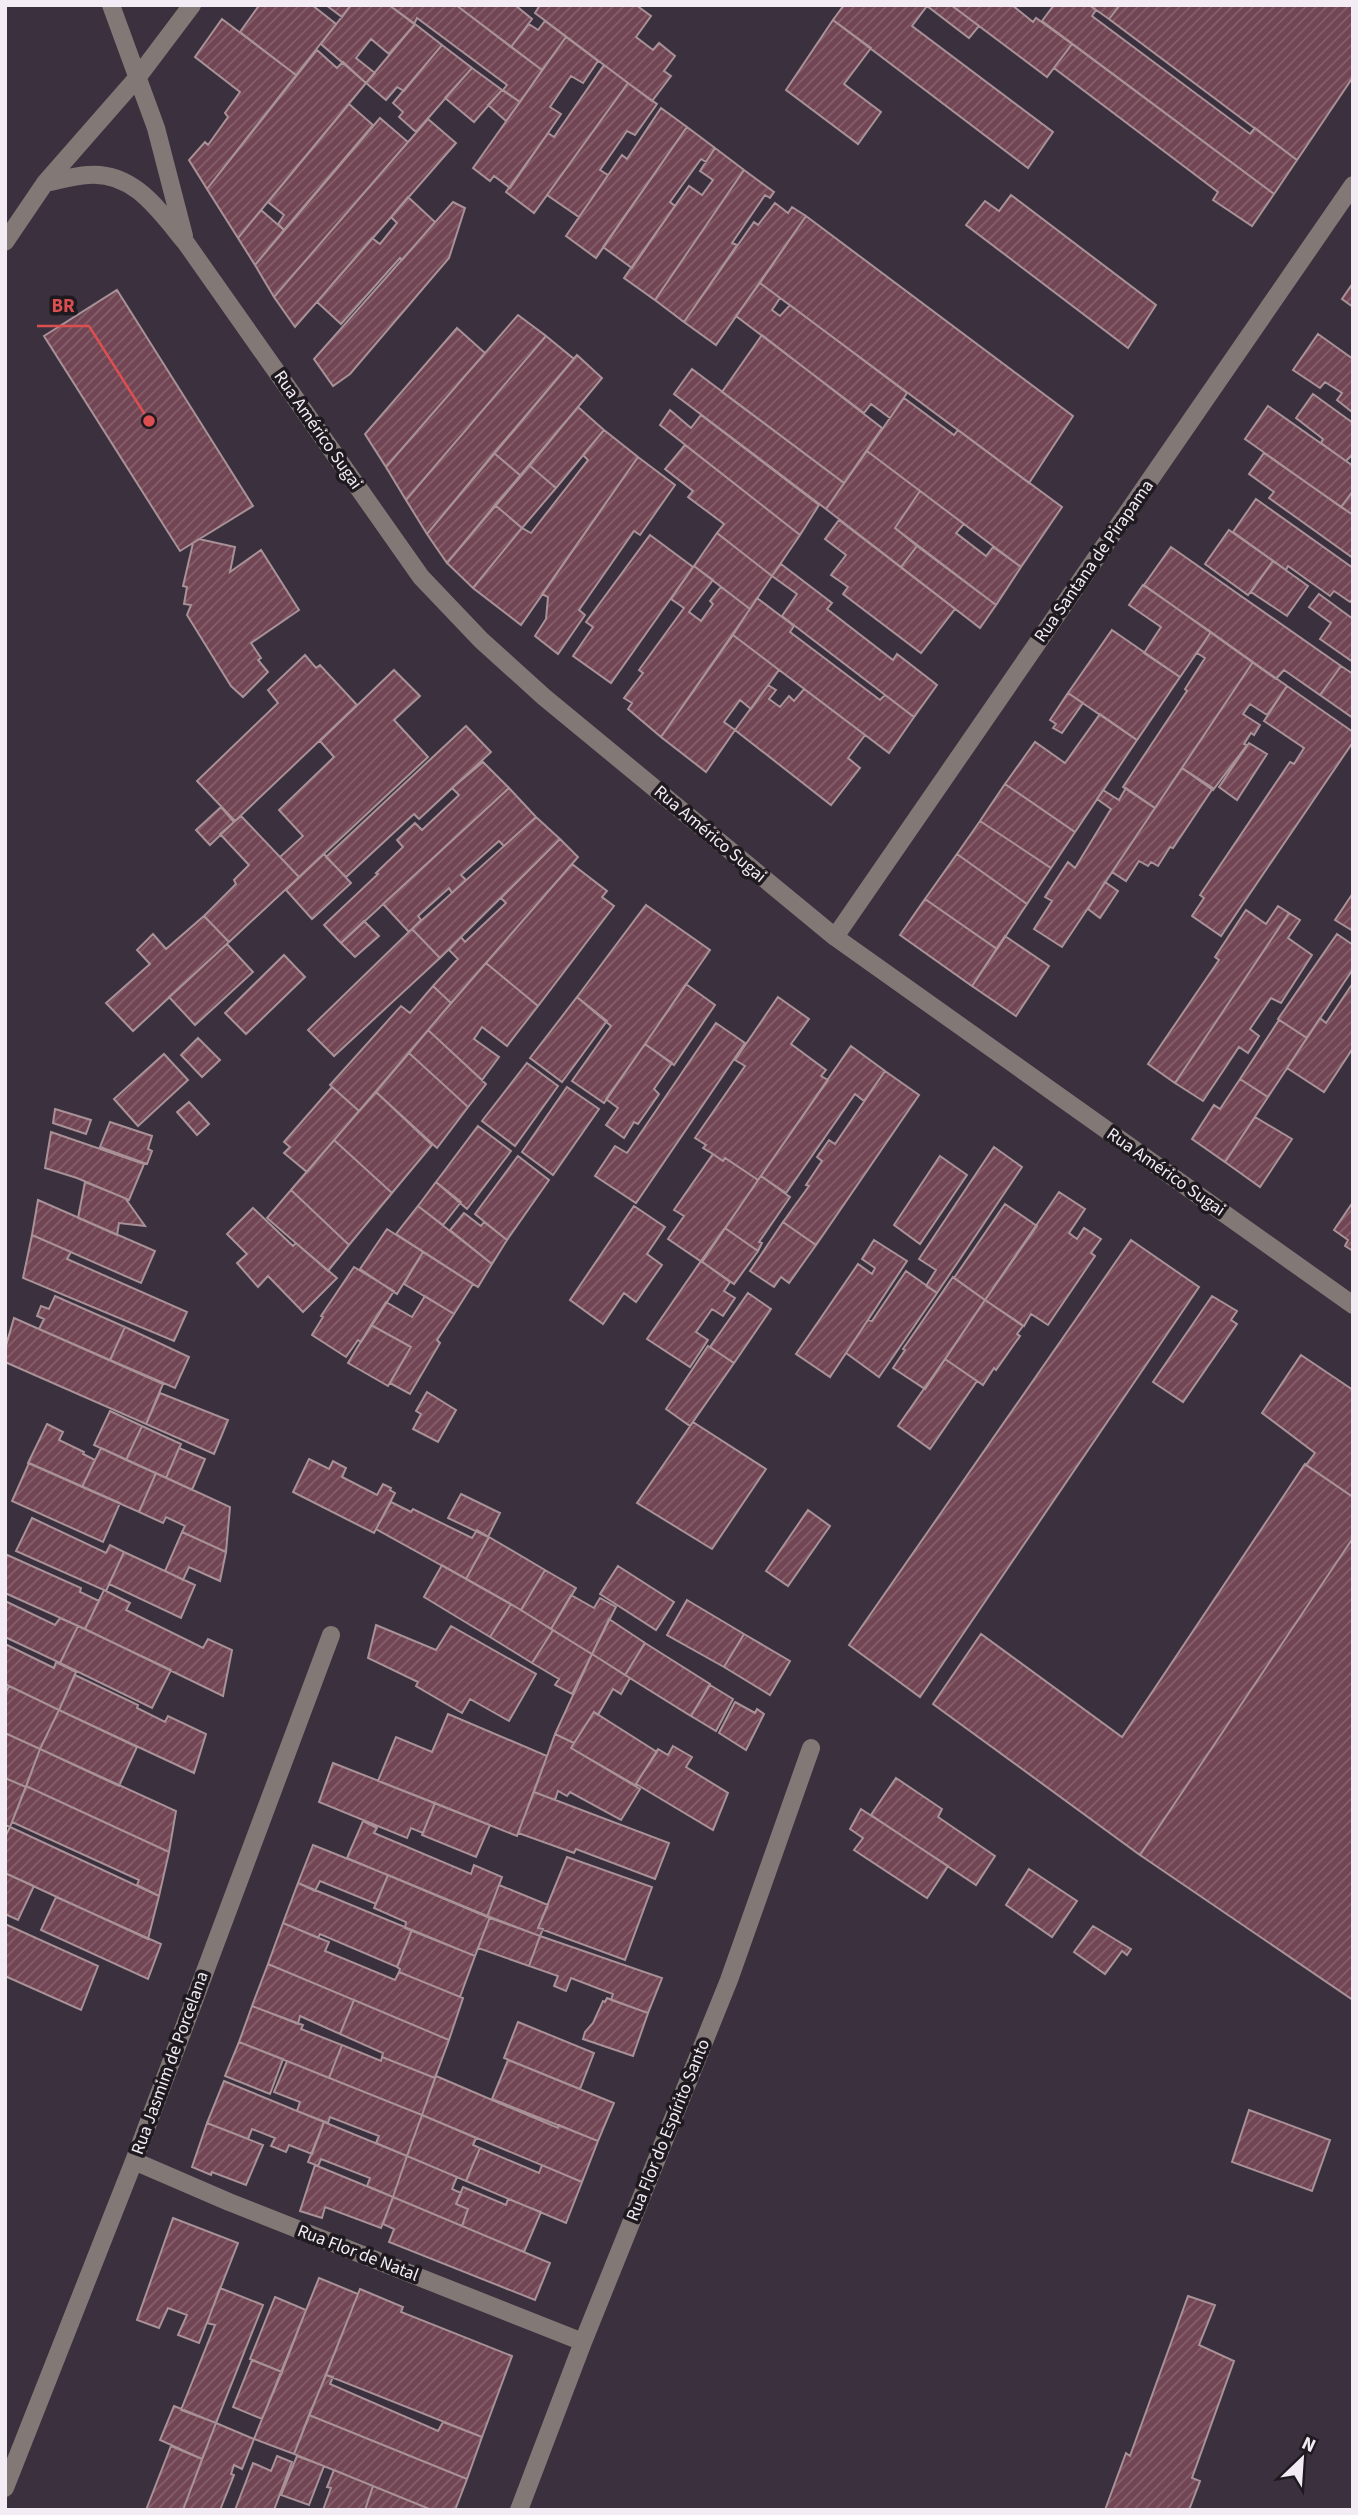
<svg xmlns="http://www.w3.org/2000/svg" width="1358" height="2515" viewBox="0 0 1358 2515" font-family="'Source Sans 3',sans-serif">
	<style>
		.building { fill: url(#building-hatch); stroke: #a89197; stroke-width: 2 }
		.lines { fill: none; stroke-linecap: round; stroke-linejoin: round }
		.minor { stroke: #827876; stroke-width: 18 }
		.labels { text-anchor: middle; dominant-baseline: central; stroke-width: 7; stroke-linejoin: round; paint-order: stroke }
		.street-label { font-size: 18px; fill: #f3ecf5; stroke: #1f1a20 }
		.leader { fill: none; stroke: #dc4f51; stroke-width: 2.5 }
		.callout-dot { fill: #dc4f51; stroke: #1f1a20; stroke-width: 2.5 }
		.callout-label { font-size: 19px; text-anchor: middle; font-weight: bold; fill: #dc4f51; stroke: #1f1a20; stroke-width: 7; stroke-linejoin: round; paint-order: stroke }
	</style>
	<defs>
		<pattern id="building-hatch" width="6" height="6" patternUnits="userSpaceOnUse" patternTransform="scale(1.75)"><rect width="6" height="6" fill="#714553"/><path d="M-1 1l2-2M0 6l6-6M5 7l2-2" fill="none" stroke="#86606c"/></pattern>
	</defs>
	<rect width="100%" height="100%" fill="#3a303e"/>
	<path class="building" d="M256,5H312L336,24L296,75L240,32L258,7Z
		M326,5H351L342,17Z
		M351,5H389L415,24L389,54L371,39L356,58L375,73L366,83L321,44Z
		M389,5H456L542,70L520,102L503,90L507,85L417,18L414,24Z
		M456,5H515L532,19L511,47Z
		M540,5H636L651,16L636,37L653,50L659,43L675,56L664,71L671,76L652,101L535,13Z
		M844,5H951L979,26L969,38L927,6L912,26L1053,132L1028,168L833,20Z
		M951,5H1012L1033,22L1036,18L1072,44L1047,77Z
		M1054,5H1089L1096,10L1092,16L1250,134L1255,128L1297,160L1274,194L1042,21Z
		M1089,5H1120L1109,19Z
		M1120,5H1353V77L1297,160L1109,19Z
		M222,19L296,75L207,189L189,160L205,142L208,145L228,117L225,113L240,92L195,57Z
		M833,20L871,48L844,84L881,112L858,144L786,90Z
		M545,21L566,37L542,70L511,47L529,24L538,30Z
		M415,24L442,45L404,91L397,87L386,100L366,83Z
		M566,37L598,61L583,83L571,76L550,107L561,114L510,188L494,176L490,181L473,168Z
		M1072,44L1274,194L1252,226L1213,200L1218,192L1054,68Z
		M442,45L472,68L416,132L399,117L403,112L393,103Z
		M317,50L337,68L343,62L366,83L238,238L207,189Z
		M604,65L628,83L534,213L506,192L548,133L554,137Z
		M472,68L502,90L474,122L445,98Z
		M628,83L657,104L635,135L627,131L600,170L608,175L579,217L547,195Z
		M502,90L520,102L506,121L488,105Z
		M349,104L373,125L284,230L278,224L284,215L268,202Z
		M661,108L687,127L596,258L566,236L622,155L627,159Z
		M380,118L408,142L274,297L255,265Z
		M428,119L456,143L295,327L274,297Z
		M687,127L715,148L706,162L701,159L670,202L675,206L632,268L603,247Z
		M715,148L744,170L655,300L624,278L689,186L702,195L713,180L700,171Z
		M744,170L774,192L770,198L765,195L732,243L737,245L684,322L655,300Z
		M1011,195L1156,305L1128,348L966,225L985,201L999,211Z
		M408,197L435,222L402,260L400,258L341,324L317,302L372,238L380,244L397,223L391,217Z
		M453,202L465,208L449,258L350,374L333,386L314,359Z
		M775,203L788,213L792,207L806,216L716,345L684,322L754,222L758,225Z
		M261,210L284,230L255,265L238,238Z
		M806,216L1073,416L1029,483L760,283Z
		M760,283L780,298L772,310L780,316L790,305L907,393L890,418L871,404L864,413L736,316Z
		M1353,283V307L1342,299Z
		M117,290L253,506L180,551L44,336Z
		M518,315L546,336L406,500L386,467Z
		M457,328L485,353L386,467L365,434Z
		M1318,334L1353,359L1352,412L1337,400L1342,393L1325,382L1320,388L1293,370Z
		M762,335L882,428L844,483L722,392Z
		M546,336L574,359L427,534L406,500Z
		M577,355L602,378L521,476L494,453Z
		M692,369L844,483L826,509L674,394Z
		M1313,394L1353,423V454L1346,461L1321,443L1323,439L1296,418Z
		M904,398L954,435L958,430L1062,507L1021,567L867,451Z
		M1268,406L1353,466V491L1341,507L1245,439Z
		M578,407L604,430L556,488L529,465Z
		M670,410L691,428L701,415L819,505L800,535L660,425Z
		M604,430L638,457L521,625L473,588L522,528L531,533L588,460L583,455Z
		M685,445L800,535L772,576L717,533L724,524L688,497L693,491L665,469Z
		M867,451L920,491L895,528L917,546L901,567L826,509Z
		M494,453L521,476L447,563L427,534Z
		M1264,453L1353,515V558L1269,498L1274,492L1249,474Z
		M638,457L675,485L640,535L634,531L579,610L585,615L558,654L535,636L546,619L548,597L542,594Z
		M529,465L556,488L522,528L495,505Z
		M920,491L964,524L956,533L986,556L993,547L1021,567L996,605L895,528Z
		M1353,491V515L1341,507Z
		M1256,499L1353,568V598L1350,602L1334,591L1330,596L1288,566L1286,570L1233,532Z
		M495,505L522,528L473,588L447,563Z
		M839,520L955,609L921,653L843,594L848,587L831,575L846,555L825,539Z
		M1229,530L1273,561L1248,595L1205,564Z
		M717,533L772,576L750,609L694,566Z
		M650,535L693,567L611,683L573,656L593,627L586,622Z
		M199,539L235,547L230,572L261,550L299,610L251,643L261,658L258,660L268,672L243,697L231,686L187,615L191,605L184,604L187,587L183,586L193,543Z
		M917,546L996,605L980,628L901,567Z
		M1171,547L1341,666L1320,695L1284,670L1276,679L1144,585Z
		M1273,561L1308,586L1287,616L1251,592Z
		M781,564L832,603L827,609L893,660L897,654L937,685L914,717L782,616L797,594L772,576Z
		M694,566L713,580L689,612L701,621L713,604L710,601L721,587L750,609L661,737L628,709L632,703L624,698L643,673L639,670L684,608L671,599Z
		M1143,585L1211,632L1180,677L1144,653L1161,627L1129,605Z
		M1319,594L1353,619V662L1320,639L1331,623L1309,607Z
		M757,598L794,626L790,632L880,700L885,695L914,717L889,753L733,635Z
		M1112,630L1180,677L1137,740L1068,693Z
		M1211,632L1253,662L1155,808L1123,787L1187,691L1185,689L1205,658L1197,653Z
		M733,635L779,670L751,709L740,700L724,722L735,730L706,772L661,737Z
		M305,655L316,668L320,665L357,705L235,821L197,781L278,703L268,690Z
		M1253,662L1287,686L1267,715L1250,704L1243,714L1260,725L1254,735L1251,733L1244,744L1247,745L1213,790L1182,768Z
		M1341,666L1353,674V718L1320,695Z
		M394,670L420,696L394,720L428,757L299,877L280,857L303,836L279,810L334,757L320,741Z
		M768,685L776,690L769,699L780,707L789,696L794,701L804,689L865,735L848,758L860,768L831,805L735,730Z
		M1287,686L1353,732V742L1221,936L1192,916L1204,898L1200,895L1290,762L1294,764L1304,748L1264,721Z
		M1068,693L1083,703L1062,733L1053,728L1056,724L1050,720Z
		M1100,714L1137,740L1075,832L1005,784L1035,742L1065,763Z
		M466,726L491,752L419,819L414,814L346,877L326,857Z
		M1249,743L1267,754L1237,800L1219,787Z
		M483,762L509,788L341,943L324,925L378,874L376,873L403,847L397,840L415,823L422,830L459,795L452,788Z
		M1182,768L1213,788L1173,848L1170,847L1158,866L1151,862L1148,866L1139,861L1126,881L1112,872Z
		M1005,784L1075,832L1051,868L980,821Z
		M509,788L536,817L504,846L499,841L461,875L466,880L452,893L449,888L418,916L421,920L409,932L383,904Z
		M1126,788L1155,808L1062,947L1034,929L1052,901L1045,897L1068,862L1075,868L1111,809L1097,799L1103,790L1119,800Z
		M221,807L234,822L210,845L196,830Z
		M241,816L299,877L229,942L204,916L236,884L234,880L249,865L220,834Z
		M536,817L560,839L440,958L412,929Z
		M980,821L1051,868L1027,904L957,854Z
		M560,839L578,857L451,1003L433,986L458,959L449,950L461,937L465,942L506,903L501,898Z
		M324,854L351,883L312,919L286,890Z
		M957,854L1027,904L997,949L925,899Z
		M572,864L607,891L602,897L614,906L538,1006L486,963Z
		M1105,882L1118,891L1100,918L1088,909Z
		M1353,893V931L1335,920Z
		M925,899L997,949L972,986L900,935Z
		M646,905L710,950L604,1103L572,1081L611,1026L577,997Z
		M1278,906L1289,913L1175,1083L1148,1064L1219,960L1215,957L1246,910L1266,924Z
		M1289,913L1300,920L1288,938L1312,955L1281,1003L1271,998L1250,1029L1259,1036L1248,1053L1239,1047L1203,1101L1175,1083Z
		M204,916L229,942L133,1031L106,1003L150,964L137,950L153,934L166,949Z
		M364,921L379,936L355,957L341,943Z
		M412,929L440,958L334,1056L308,1030Z
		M1337,934L1353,945V969L1307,1038L1278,1019Z
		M1005,936L1049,966L1016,1016L972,986Z
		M227,944L253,972L195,1025L169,997Z
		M284,955L305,977L246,1034L225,1013Z
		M486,963L538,1006L507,1046L482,1027L474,1039L499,1057L482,1080L428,1030Z
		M1353,983V1048L1324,1092L1287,1068L1320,1018L1326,1023Z
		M686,984L715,1005L674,1065L645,1044Z
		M433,986L451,1003L359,1111L330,1085L401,1006L410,1013Z
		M577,997L607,1021L562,1082L530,1058Z
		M778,997L809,1019L791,1044L826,1070L821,1076L828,1080L758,1180L725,1158L723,1161L713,1154L703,1148L706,1145L695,1138L745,1066L735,1060Z
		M1279,1020L1307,1038L1268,1097L1240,1079Z
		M716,1023L745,1043L636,1203L595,1176L615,1146L627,1153Z
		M428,1030L486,1084L468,1107L409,1053Z
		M198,1038L220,1060L202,1077L181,1055Z
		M645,1044L672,1063L654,1089L659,1094L638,1124L634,1122L624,1138L606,1125L618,1108L606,1099Z
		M851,1046L885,1071L864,1101L855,1094L786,1193L761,1176Z
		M409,1053L468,1107L437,1148L376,1092Z
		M164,1054L188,1080L138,1126L114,1099Z
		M527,1063L558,1086L515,1146L482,1121Z
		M885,1071L919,1095L816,1245L783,1222L809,1186L806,1185L822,1161L817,1157L829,1140L835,1144Z
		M1240,1079L1268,1097L1225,1162L1192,1139L1214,1105L1220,1109Z
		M332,1087L359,1111L307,1172L284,1153L290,1147L284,1142Z
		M567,1087L599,1109L553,1175L522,1152Z
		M376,1092L432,1145L392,1193L334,1140Z
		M189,1102L209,1124L197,1135L177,1112Z
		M55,1109L91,1120L86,1134L53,1123Z
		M1255,1117L1292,1139L1260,1187L1225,1162Z
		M110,1122L152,1136L148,1149L152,1151L147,1164L100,1147Z
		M478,1126L511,1151L467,1209L436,1182Z
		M51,1132L144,1164L129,1200L77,1178L45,1168Z
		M334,1140L392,1193L349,1245L291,1190Z
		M994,1147L1022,1167L937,1293L926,1286L936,1270L919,1259Z
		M713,1154L723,1161L725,1158L758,1180L702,1262L668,1239L684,1216L674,1210Z
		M518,1156L549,1180L507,1240L475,1214Z
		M940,1156L967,1175L920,1244L894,1225Z
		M761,1176L790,1197L759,1242L762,1243L758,1251L725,1228Z
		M85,1182L125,1198L145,1226L119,1223L117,1235L78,1218Z
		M436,1182L461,1202L443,1225L418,1206Z
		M291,1190L349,1245L328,1271L267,1218Z
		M1059,1192L1085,1209L1069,1233L1077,1239L1084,1228L1101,1239L1091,1253L1095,1256L1048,1325L1031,1314L1024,1326L985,1300Z
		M38,1200L155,1251L141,1283L32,1235Z
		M1353,1202V1251L1345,1246L1348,1240L1334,1230Z
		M1005,1204L1037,1226L985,1300L954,1278Z
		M418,1206L492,1264L478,1287L396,1234Z
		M634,1206L665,1227L647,1254L662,1265L636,1302L624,1293L603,1324L570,1300Z
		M253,1208L293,1246L296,1243L337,1278L303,1312L268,1276L258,1287L237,1263L247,1254L227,1234Z
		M464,1213L481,1226L484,1222L507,1240L492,1264L450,1230Z
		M783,1222L816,1245L789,1283L781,1277L774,1287L750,1271Z
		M725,1228L758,1251L734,1284L701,1261Z
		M387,1229L423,1252L397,1294L360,1269Z
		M32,1235L71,1252L67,1259L187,1312L174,1341L23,1278Z
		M874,1240L907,1261L830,1377L796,1354L858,1264L872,1274L875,1268L862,1259Z
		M1131,1240L1199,1287L920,1697L849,1645Z
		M423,1252L473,1284L454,1314L404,1284Z
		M701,1261L730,1282L724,1291L735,1298L723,1316L712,1309L696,1332L708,1340L690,1367L647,1339Z
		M354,1267L394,1291L361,1342L358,1340L346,1357L312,1335L323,1317L321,1316Z
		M906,1271L937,1293L879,1377L846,1353L868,1320L872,1321Z
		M953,1277L985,1300L925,1389L893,1368L905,1350L903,1349Z
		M748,1293L771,1309L734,1363L710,1347Z
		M55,1296L125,1327L110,1360L39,1329L44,1319L37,1316L41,1306L49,1309Z
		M425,1296L454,1314L437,1340L440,1343L410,1394L390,1383L411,1347L371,1325L386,1302L412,1317Z
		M1212,1296L1237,1311L1231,1320L1237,1324L1183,1402L1153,1382Z
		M985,1300L1023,1326L1017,1334L1020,1336L996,1370L994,1368L983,1385L945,1359Z
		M14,1318L163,1384L146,1424L5,1362V1349Z
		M371,1325L411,1347L388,1386L348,1363Z
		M125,1327L189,1357L175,1388L110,1360Z
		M708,1346L734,1363L690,1426L666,1409Z
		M1301,1355L1353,1390V1497L1306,1465L1315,1453L1262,1413Z
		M945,1359L977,1381L930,1449L898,1426Z
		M427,1392L456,1410L438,1442L413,1429L421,1414L416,1411Z
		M160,1393L228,1420L214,1454L146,1424Z
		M110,1411L142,1426L126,1460L94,1445Z
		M693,1422L766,1469L712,1549L637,1503Z
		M47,1424L63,1432L59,1440L84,1452L83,1454L95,1460L82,1487L28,1463Z
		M142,1426L181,1444L166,1478L126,1460Z
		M101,1448L156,1473L139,1512L82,1487Z
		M179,1448L205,1459L192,1490L166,1478Z
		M309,1459L329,1469L333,1461L346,1468L342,1477L377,1495L383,1484L391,1488L390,1490L395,1493L374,1533L293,1492Z
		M29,1463L120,1503L103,1542L12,1501Z
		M1305,1464L1353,1497V1538L1140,1855L933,1704L981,1634L1122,1737Z
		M156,1473L230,1507L226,1552L182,1532L185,1526L166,1517L163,1523L139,1512Z
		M461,1494L500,1513L488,1537L448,1518Z
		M391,1502L411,1512L413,1509L472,1538L477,1530L489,1537L466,1579L376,1529Z
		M808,1510L830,1526L788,1586L766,1571Z
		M32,1518L106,1553L110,1545L124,1552L106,1591L16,1551Z
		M182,1532L226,1552L220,1581L189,1567L183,1580L165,1571Z
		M489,1537L545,1570L521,1610L466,1579Z
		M1353,1538V2000L1140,1855Z
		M124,1552L195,1585L181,1618L109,1584Z
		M5,1554L81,1588L80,1592L99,1601L85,1629L5,1593Z
		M442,1565L511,1604L490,1637L424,1597Z
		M618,1566L674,1602L656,1630L600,1594Z
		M545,1570L576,1588L551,1629L521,1610Z
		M104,1590L130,1603L126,1610L203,1648L208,1639L232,1650L223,1696L85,1629Z
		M571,1595L594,1608L600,1598L616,1607L592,1654L551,1629Z
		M687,1600L744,1634L724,1667L667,1635Z
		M5,1601L55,1625L60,1618L78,1626L60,1663L5,1637Z
		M511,1604L553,1630L532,1663L490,1637Z
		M609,1619L645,1643L625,1675L592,1654Z
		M376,1625L436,1650L451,1626L536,1674L509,1721L470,1699L462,1713L416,1686L418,1682L368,1658Z
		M78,1626L171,1670L152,1708L60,1663Z
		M553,1630L592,1654L572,1694L555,1685L559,1679L532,1663Z
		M744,1634L790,1661L770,1695L724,1667Z
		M645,1643L710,1684L691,1716L625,1675Z
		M5,1644L54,1668L56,1662L76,1672L59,1710L5,1684Z
		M592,1654L630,1678L621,1694L613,1689L598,1715L594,1712L574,1743L555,1734Z
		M75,1675L138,1705L137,1708L165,1722L168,1716L206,1734L194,1773L59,1710Z
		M710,1685L733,1699L716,1731L691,1716Z
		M9,1686L59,1710L40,1749L5,1733V1694Z
		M735,1702L755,1713L757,1709L764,1714L746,1750L719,1733Z
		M59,1710L137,1747L119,1786L40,1749Z
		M594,1712L657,1752L635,1785L571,1748Z
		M448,1714L547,1756L517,1836L378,1781L396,1737L432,1752Z
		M5,1733L40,1749L26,1787L5,1778Z
		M555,1734L574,1743L571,1748L640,1789L621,1820L570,1792L567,1796L558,1791L555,1800L534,1792Z
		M673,1746L692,1757L686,1767L728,1793L713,1830L636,1784L658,1749L668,1755Z
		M40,1749L176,1811L169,1852L26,1786Z
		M333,1763L435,1803L423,1833L411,1828L407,1838L319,1802Z
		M5,1778L26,1787L10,1827L5,1825Z
		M896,1778L942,1809L938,1817L995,1856L976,1885L871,1815Z
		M26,1786L169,1852L159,1896L137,1885L139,1880L12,1822Z
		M534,1792L669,1843L655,1879L576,1849L574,1853L518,1833Z
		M435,1803L490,1825L476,1857L422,1835Z
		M861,1809L948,1866L927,1898L854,1850L863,1838L850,1829Z
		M363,1821L377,1828L374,1833L471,1874L474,1865L502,1877L487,1917L347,1858Z
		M10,1827L159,1896L148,1939L5,1873V1837Z
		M313,1845L388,1875L376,1904L320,1881L315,1891L298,1883Z
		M567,1857L652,1887L625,1960L538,1928Z
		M1029,1869L1077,1901L1052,1937L1006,1905Z
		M5,1873L34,1886L18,1920L5,1914Z
		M388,1875L490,1917L475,1956L405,1928L406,1922L374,1908Z
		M298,1883L412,1930L397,1967L320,1934L318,1938L283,1923Z
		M499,1885L548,1905L538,1928L543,1929L540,1936L487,1917Z
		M56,1897L161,1944L148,1979L41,1930Z
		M490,1917L540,1936L529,1966L478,1948Z
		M283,1923L329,1942L325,1951L395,1980L399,1972L463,1998L449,2040L268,1964Z
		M5,1924L98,1966L81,2010L5,1976Z
		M1093,1926L1131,1949L1127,1955L1122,1951L1105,1974L1074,1952Z
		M412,1930L475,1956L460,1997L399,1972L400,1969L397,1967Z
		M540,1936L662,1978L648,2013L611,2000L613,1994L571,1978L566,1991L554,1986L558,1976L529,1966Z
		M268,1964L354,2000L340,2034L300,2016L298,2024L252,2006Z
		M607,1998L648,2013L633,2056L583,2039L585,2032L593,2023L603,2001L605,2002Z
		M354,2000L449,2040L435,2078L382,2057L383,2053L340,2034Z
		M252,2006L303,2025L301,2029L342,2045L329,2078L239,2042Z
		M518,2022L594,2053L580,2089L504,2058Z
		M239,2042L283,2059L270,2094L225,2076Z
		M342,2045L381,2061L382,2057L435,2078L422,2115L329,2078Z
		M508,2060L614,2103L598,2141L492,2099Z
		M287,2061L422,2115L407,2156L376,2143L379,2136L330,2117L328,2123L297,2111L300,2102L274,2092Z
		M436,2076L558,2128L559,2125L598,2141L582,2182L422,2115Z
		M224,2081L324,2122L312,2154L289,2145L286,2152L271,2146L275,2138L252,2129L248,2139L207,2123Z
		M1249,2110L1330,2140L1312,2191L1232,2162Z
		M422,2115L476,2138L473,2145L480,2148L466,2181L407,2156Z
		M324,2122L407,2156L393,2197L367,2186L370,2178L321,2159L318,2166L308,2162Z
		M207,2123L263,2145L246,2185L212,2172L211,2175L192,2167Z
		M480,2148L539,2173L542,2165L582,2182L566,2223L466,2181Z
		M407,2156L457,2177L452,2189L461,2193L456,2204L468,2209L462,2226L393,2197Z
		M315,2165L393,2197L381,2228L325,2207L322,2218L300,2211Z
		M463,2187L506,2205L508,2199L541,2212L524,2252L462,2226L468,2209L456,2204Z
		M393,2197L550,2263L535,2300L389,2242L394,2229L383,2224Z
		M173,2218L238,2243L199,2343L178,2335L187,2315L168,2308L159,2328L137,2320Z
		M319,2278L358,2294L294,2454L254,2439Z
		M220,2288L263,2305L216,2423L181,2410L215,2325L207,2323Z
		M360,2289L403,2307L401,2312L512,2356L482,2437L326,2375Z
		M1188,2296L1215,2305L1199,2345L1234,2361L1192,2478L1200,2481L1189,2510H1105L1126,2453L1130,2456Z
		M275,2297L306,2310L282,2372L250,2359Z
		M252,2360L282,2372L262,2419L233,2407Z
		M326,2375L333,2377L330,2384L438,2431L443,2422L482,2437L467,2479L309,2415Z
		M174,2406L216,2423L202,2459L160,2440Z
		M309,2415L467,2479L455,2510H432L294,2454Z
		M216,2423L254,2439L242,2469L234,2465L231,2474L234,2475L220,2510H183Z
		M171,2446L202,2459L183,2510H146Z
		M277,2456L292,2462L274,2510H235L253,2463L271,2471Z
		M297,2456L324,2466L309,2505L281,2495Z
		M334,2470L373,2486L365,2510H323L331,2488L327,2487Z
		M373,2486L432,2510H365Z"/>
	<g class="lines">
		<path class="minor" d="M111,5L156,128L184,236
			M45,183C60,180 74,176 88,175C134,171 160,212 186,243L421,577L481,640L544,697L835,937L1353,1305
			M5,242L45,183L137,78L192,5
			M835,937L1353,185
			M134,2161L229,2202L583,2342
			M5,2488L134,2161L331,1635
			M519,2510L583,2342L729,1980L811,1748"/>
	</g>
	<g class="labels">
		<g class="street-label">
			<text transform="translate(318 430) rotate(55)">Rua Américo Sugai</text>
			<text transform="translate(1094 561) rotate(-55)">Rua Santana de Pirapama</text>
			<text transform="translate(710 834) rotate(40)">Rua Américo Sugai</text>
			<text transform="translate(1166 1172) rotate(35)">Rua Américo Sugai</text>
			<text transform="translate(170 2063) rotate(-70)">Rua Jasmim de Porcelana</text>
			<text transform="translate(668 2130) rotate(-68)">Rua Flor do Espírito Santo</text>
			<text transform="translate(358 2253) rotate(21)">Rua Flor de Natal</text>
		</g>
	</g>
	<path class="leader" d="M149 421L89 326H37"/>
	<circle class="callout-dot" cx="149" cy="421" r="7"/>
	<g class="callout-label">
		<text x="63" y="312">BR</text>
	</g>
	<rect width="1358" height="2515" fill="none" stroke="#f3ecf5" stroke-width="14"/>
	<g transform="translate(1302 2459) rotate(25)" stroke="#1f1a20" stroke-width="5" paint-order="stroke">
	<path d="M0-5L12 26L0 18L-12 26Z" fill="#f3ecf5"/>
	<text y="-10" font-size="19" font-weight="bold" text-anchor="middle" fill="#f3ecf5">N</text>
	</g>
</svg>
